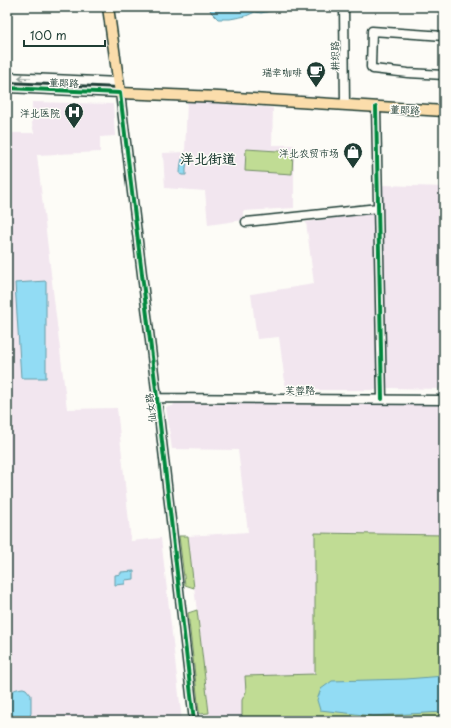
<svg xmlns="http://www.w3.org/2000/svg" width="451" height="728" viewBox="0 0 451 728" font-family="'Playpen Sans','LXGW WenKai TC',sans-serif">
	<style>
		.built { fill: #f2e6ef }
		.green { fill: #c0dc94; stroke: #708c64 }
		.water { fill: #92dcf4; stroke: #649ca7 }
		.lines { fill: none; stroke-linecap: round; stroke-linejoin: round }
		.minor-casing { stroke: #1f3d34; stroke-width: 11 }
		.major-casing { stroke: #1f3d34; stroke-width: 13 }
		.minor { stroke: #fdfcf7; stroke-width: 8 }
		.major { stroke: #fbddab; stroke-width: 10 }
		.cycleway-casing { stroke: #fdfcf7; stroke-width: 6 }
		.cycleway { stroke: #00873e; stroke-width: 4 }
		.oneway { stroke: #8e9c96 }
		.labels { text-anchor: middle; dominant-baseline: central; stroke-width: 3; stroke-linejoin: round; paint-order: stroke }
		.street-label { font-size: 10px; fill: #1f3d34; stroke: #fdfcf7 }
		.poi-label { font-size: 10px; fill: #1f3d34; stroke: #fdfcf7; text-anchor: end }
		.district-label { font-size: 14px; font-weight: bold; fill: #1f3d34; stroke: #fdfcf7 }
	</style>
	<rect width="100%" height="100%" fill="#fdfcf7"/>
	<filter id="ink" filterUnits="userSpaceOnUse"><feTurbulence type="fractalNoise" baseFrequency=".025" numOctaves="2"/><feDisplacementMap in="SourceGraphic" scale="8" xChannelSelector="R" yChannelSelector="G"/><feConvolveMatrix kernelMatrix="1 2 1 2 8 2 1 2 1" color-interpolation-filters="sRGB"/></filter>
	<g filter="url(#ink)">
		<path class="built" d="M187,101L273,108L272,145H294V208L243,211V220L208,225L205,191L165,188L163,153L185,152Z
			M32,102L113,104L115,136L100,137V152L37,155L67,409L117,408L131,541L161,538L182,721H7V133H34L32,124Z
			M382,185L444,187V389L385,388Z
			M373,213L378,390H286L279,337L257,339L251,294L314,284L306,222Z
			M175,402H377L444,403V535L315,533V721H210L188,536L248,532L238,450L172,449L166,407L173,406Z"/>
		<path class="green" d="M246,149L293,152L292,174L245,171Z
			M315,533L444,535V721H210L242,720V700L246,692L245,676L315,674Z
			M179,536H188L194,588L185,585Z
			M197,610L209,713L200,714L199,711L188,613Z"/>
		<path class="water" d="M209,7H277L276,10L261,13L255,12L246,16L230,19H218L211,12Z
			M182,159H185L187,162L186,168V175H182L180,174C180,171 181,161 182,159Z
			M46,281V378H21L15,283Z
			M134,571V579L125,580V584L115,585V575L121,574V572Z
			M444,676V712L373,716L320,710L317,700L321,689L332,681L406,679Z
			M23,688L26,689L31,695V713L30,716H7C7,700 4,690 23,688Z"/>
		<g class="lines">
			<g class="minor-casing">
				<path id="minor" d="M344,7L345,105
					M444,36L372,31L371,67L373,69L408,73L444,75
					M7,77L119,82
					M7,88L120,93L157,398L194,721
					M376,107L382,399
					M246,222L378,208
					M157,398L444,400"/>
			</g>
			<g class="major-casing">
				<path id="major" d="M108,7L120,93L219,97L444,111"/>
			</g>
			<use href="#minor" class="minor"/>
			<use href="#major" class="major"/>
			<g class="cycleway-casing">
				<path id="cycleway" d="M7,88L120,93L157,398L194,721
					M376,107L382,399"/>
			</g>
			<use href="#cycleway" class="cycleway"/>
		</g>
		<defs><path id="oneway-shaft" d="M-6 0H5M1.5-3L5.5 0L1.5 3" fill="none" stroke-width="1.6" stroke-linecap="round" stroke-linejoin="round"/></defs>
		<use class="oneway" href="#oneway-shaft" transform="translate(24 78) rotate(-178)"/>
	</g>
	<defs>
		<g id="cafe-pin" transform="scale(1)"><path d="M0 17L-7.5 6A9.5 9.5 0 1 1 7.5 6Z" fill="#1f3d34" stroke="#fdfcf7"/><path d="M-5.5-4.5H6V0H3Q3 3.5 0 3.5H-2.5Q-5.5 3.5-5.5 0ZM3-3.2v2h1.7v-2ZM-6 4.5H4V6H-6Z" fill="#fff"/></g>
		<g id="hospital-pin" transform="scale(1)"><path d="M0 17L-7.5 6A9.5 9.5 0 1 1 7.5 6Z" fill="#1f3d34" stroke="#fdfcf7"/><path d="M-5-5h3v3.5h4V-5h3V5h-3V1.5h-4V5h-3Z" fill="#fff"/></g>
		<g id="shop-pin" transform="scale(1)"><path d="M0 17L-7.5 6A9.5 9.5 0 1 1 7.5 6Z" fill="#1f3d34" stroke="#fdfcf7"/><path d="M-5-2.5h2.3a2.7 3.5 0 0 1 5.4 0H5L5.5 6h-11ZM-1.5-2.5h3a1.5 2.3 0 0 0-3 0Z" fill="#fff"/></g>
	</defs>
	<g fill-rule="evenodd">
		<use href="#cafe-pin" x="316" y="71"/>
		<use href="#hospital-pin" x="74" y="112"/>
		<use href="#shop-pin" x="353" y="152"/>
	</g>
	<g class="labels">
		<g class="street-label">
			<text transform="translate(334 56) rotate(-91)">耕织路</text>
			<text transform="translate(64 82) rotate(2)">董郎路</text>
			<text transform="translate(405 109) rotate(3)">董郎路</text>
			<text x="300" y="389">芙蓉路</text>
			<text transform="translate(150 408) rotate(-97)">仙女路</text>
		</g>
		<g class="poi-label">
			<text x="302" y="71">瑞幸咖啡</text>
			<text x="60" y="112">洋北医院</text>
			<text x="339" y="152">洋北农贸市场</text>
		</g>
		<g class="district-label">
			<text x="208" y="158">洋北街道</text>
		</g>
	</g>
	<rect width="451" height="728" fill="none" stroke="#fdfcf7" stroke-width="24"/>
	<rect x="12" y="12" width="427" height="704" fill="none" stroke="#1f3d34" stroke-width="1.5" filter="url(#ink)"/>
	<path d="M24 40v6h81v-6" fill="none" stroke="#1f3d34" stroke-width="2"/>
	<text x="30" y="40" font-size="12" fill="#1f3d34" stroke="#fdfcf7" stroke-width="3" paint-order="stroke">100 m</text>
</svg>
